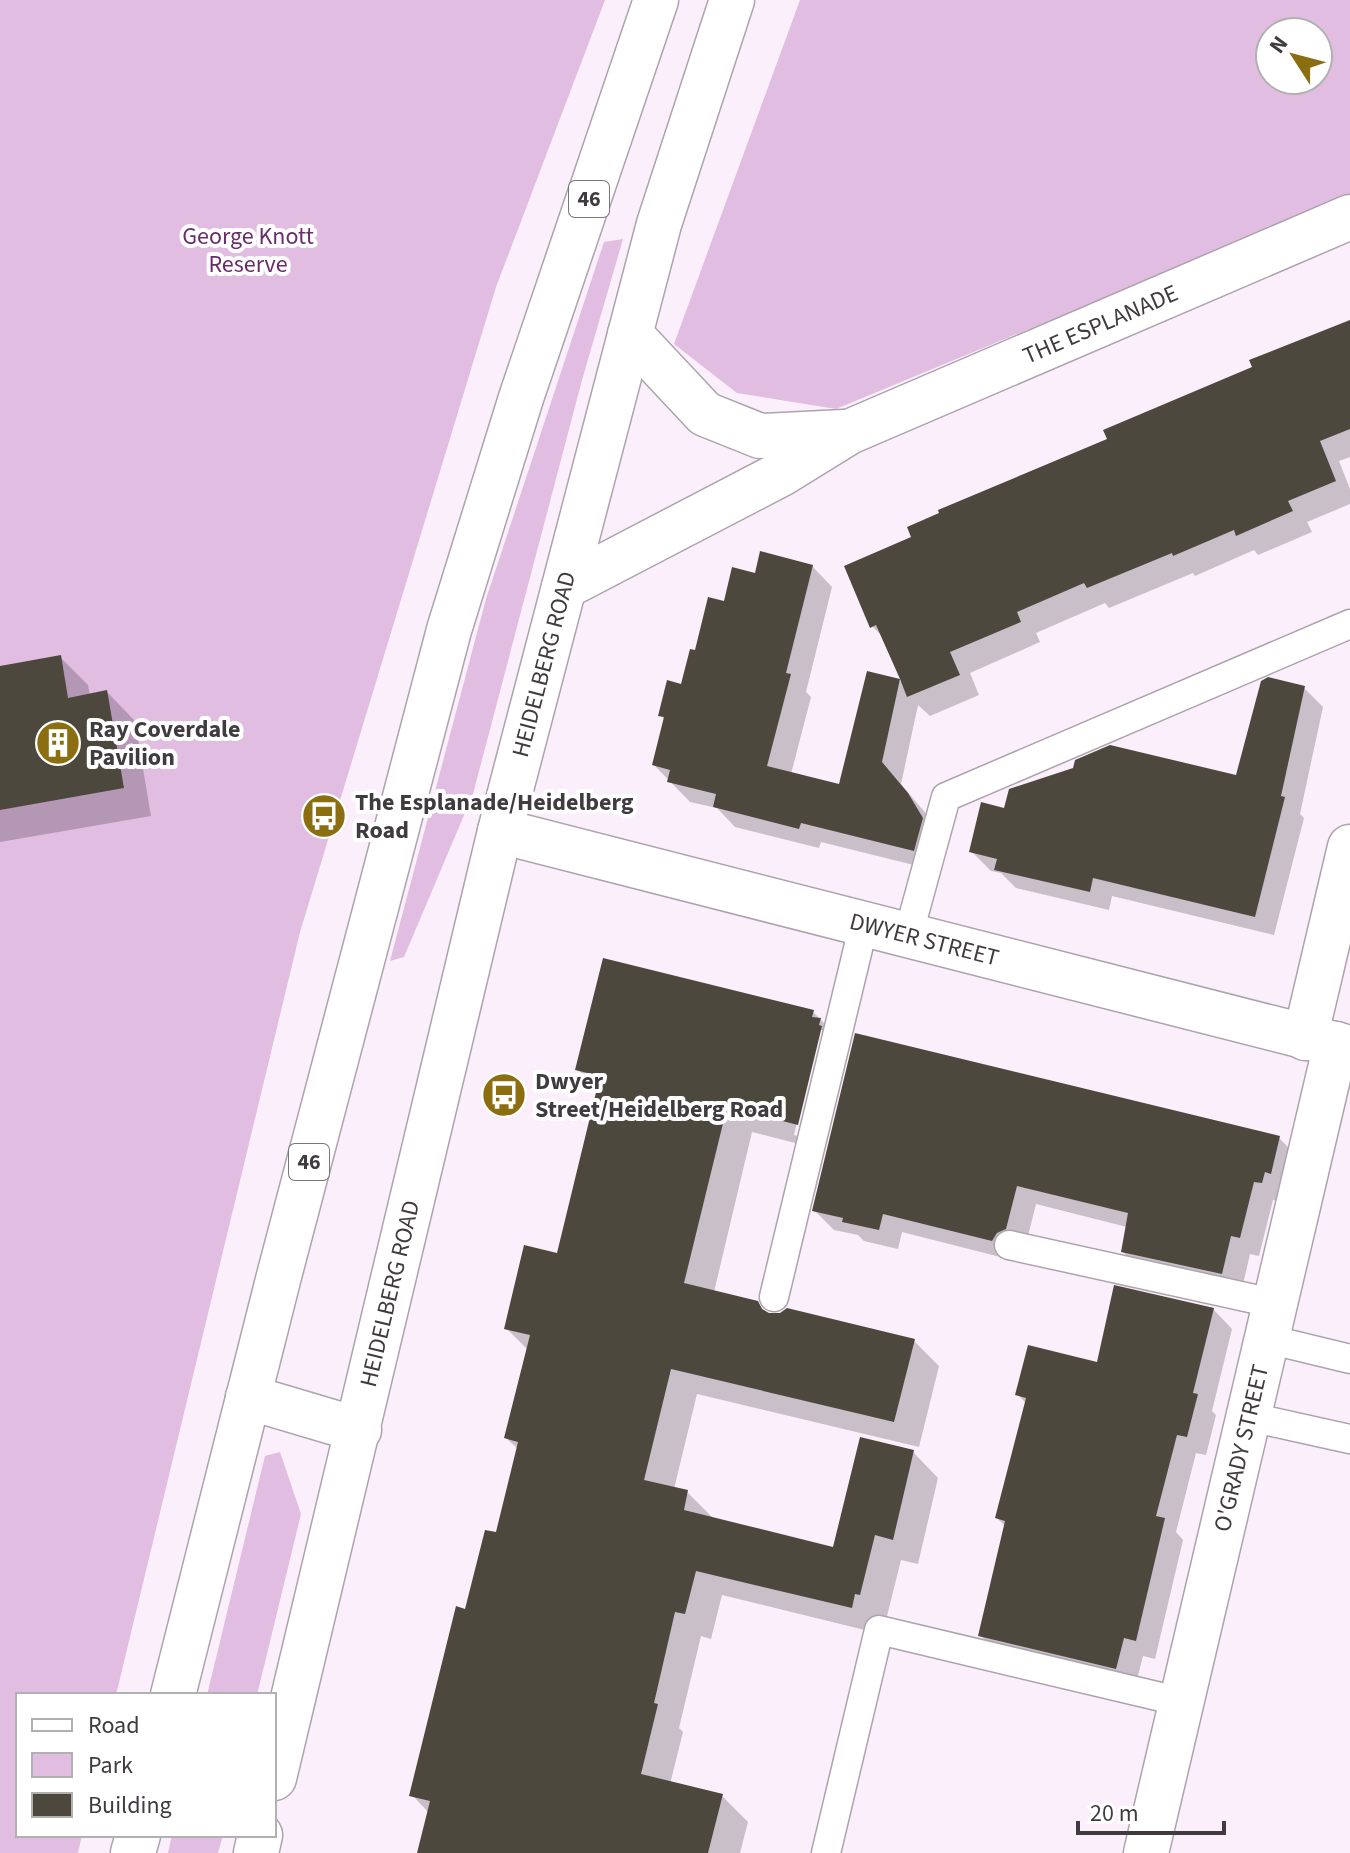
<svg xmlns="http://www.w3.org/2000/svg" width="1350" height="1853" viewBox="0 0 1350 1853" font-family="'Source Sans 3',sans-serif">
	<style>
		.green { fill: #e1bde1; fill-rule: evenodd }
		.shadow { fill: #0003; fill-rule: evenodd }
		.building { fill: #4d483e }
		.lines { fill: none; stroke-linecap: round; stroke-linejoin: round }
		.lane-casing { stroke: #ada3ad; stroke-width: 31 }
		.street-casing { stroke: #ada3ad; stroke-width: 47 }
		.primary-casing { stroke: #ada3ad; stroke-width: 47 }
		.lane { stroke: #fff; stroke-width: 28 }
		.street { stroke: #fff; stroke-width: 44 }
		.primary { stroke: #fff; stroke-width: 44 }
		.labels { text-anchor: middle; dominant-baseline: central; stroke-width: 8; stroke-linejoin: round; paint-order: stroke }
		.shield { fill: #fff; stroke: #797679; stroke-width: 2 }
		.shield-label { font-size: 22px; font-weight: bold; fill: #3f3b3f }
		.park-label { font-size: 24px; fill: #6a2c6c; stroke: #fff }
		.street-label { font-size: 24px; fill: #3f3b3f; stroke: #fff }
		.poi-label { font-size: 24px; font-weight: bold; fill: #3f3b3f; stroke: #fff; text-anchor: start }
	</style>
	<rect width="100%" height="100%" fill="#faeffa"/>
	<path class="green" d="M0,0H605L496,287L300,932L116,1695H18V1835H82L78,1853H0Z
		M800,0H1350V196L836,409L737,393L674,344ZM1270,32H1318V80H1270Z
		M623,239L582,380L473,794L404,957L390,961L486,599L604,242Z
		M280,1452L301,1514L257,1695H207L265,1456Z
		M172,1835H223L218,1853H168Z"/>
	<path class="shadow" d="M1350,322V457L1339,461L1350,489V504L1307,522L1312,532L1258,555L1254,550L1195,576L1193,573L1109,608L1105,603L1036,633L1040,642L970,673L979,695L930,716L918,705L901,784L928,816L934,870L821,842L819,848L735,827L717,808L690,802L654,765L665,720L660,715L683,686L696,653L725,603L756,575L812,566L832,587L806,692L811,697L791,774L840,787L868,674L903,682L885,639L872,626L913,538Z
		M60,657L88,685L90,696L107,692L135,721L151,816L0,842V668Z
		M1304,688L1323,707L1300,814L1304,818L1274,935L1112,896L1109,910L1016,888L1001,873L991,871L971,851L1006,810L1238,778Z
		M813,1012L839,1038L823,1150L752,1132L714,1292L757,1303L769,1315L914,1341L939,1366L919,1447L697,1394L674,1489L687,1492L713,1518L835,1549L913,1452L938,1478L918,1564L901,1560L886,1620L877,1633L722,1595L711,1639L701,1636L679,1728L683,1732L670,1784L722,1796L748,1822L740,1853H422L429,1813L412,1795L466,1612L497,1535L518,1449L506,1438L528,1350L506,1328L558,1255L599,1091L577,1069ZM819,1030H823L798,1136L794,1135Z
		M1279,1138L1298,1157L1281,1202L1273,1200L1259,1256L1250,1254L1241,1293L1142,1271L1123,1252L1127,1227L1036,1204L1025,1248L1012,1260L902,1232L898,1249L864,1241L858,1235L834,1230L814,1210Z
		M1213,1309L1232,1329L1212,1411L1216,1415L1206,1455L1196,1453L1176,1532L1183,1540L1155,1659L1143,1656L1135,1687L1000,1655L980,1635L1006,1527L997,1518L1027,1404L1018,1395L1098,1364Z"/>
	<path class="building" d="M1350,320V429L1320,441L1336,481L1288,501L1293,511L1236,536L1234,530L1173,556L1172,553L1087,588L1084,583L1017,612L1021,622L950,652L960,675L907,697L900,679L882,762L908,793L923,818L914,851L801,823L799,829L713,807L716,794L667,782L670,770L652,765L664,717L658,716L667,680L681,684L690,649L695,650L708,597L724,601L732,567L755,573L760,551L813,565L786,673L791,674L767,766L839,784L867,671L900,679L876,625L870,628L844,566L911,537L907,527L939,513L938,510L1107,439L1103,430L1252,367L1249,360Z
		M61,655L68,698L107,690L124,788L0,810V666Z
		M1268,677L1305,686L1281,796L1285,797L1255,917L1093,878L1090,892L994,870L997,859L969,852L981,802L1004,808L1009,789L1073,768L1075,760L1110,745L1236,775L1261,681Z
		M603,958L814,1010L812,1017L821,1018L819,1025L822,1026L798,1125L727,1107L684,1283L758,1301L762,1309L769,1313H780L787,1308L915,1339L894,1422L671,1369L644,1480L688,1490L684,1510L833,1547L860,1437L914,1450L893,1540L875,1535L860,1595L855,1594L852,1608L696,1571L685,1614L675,1612L654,1703L658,1704L641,1774L723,1794L708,1853H417L430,1801L409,1796L456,1606L465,1609L485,1530L496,1532L518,1442L504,1438L530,1335L504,1329L524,1245L557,1253L600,1076L575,1070Z
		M855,1033L1280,1136L1271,1174L1265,1172L1262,1183L1254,1182L1240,1238L1231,1236L1222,1274L1121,1252L1128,1213L1017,1186L1006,1229L997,1233L992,1241L883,1214L879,1230L842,1222L843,1218L812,1211Z
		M1114,1285L1214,1308L1193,1393L1198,1394L1187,1437L1177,1435L1156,1516L1165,1518L1136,1641L1124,1638L1116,1669L978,1636L1005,1521L995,1518L1026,1398L1015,1395L1028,1345L1097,1362Z"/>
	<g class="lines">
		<g class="lane-casing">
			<path id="lane" d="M908,936L946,797L1350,624
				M1009,1245L1277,1304
				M774,1297L864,924
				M1268,1339L1350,1359
				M1250,1417L1350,1439
				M826,1853L879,1630L1182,1702"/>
		</g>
		<g class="street-casing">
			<g id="street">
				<path d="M630,334L705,414L760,436L844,432"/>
				<path id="s1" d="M564,587L781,474L849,432L1350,217"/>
				<path id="s2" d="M500,831L1350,1048"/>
				<path d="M1305,1038L1350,847"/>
				<path id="s3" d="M1146,1853L1336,1044"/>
			</g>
		</g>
		<g class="primary-casing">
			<g id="primary">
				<path d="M248,1397L359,1430"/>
				<path d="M173,1695L279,1276L449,630L521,398L656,0"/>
				<path id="s4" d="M274,1778L500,831L659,224L732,0"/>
				<path d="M133,1853L138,1835"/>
				<path d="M256,1853L260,1835"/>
			</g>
		</g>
		<use href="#lane" class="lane"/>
		<use href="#street" class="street"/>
		<use href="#primary" class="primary"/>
	</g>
	<defs>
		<g id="building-disc" transform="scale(2.3)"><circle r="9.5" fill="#8b6e0f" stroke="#fff"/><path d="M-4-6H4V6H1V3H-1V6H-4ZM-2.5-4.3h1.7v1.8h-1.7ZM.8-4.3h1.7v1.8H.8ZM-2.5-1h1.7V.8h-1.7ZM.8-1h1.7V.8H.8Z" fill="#fff"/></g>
		<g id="bus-disc" transform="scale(2.3)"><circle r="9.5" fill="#8b6e0f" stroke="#fff"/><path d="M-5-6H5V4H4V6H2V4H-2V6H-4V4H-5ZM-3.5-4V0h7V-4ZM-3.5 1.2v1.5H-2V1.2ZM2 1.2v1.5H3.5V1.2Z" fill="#fff"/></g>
	</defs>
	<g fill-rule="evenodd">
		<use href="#building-disc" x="58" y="743"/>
		<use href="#bus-disc" x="324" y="816"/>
		<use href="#bus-disc" x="504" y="1095"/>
	</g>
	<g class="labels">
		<g class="shield">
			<rect x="569" y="181" width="40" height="36" rx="6"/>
			<rect x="289" y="1144" width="40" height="36" rx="6"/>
		</g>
		<g class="shield-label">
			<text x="589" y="199">46</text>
			<text x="309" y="1162">46</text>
		</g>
		<g class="park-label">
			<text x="248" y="236">George Knott<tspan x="248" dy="28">Reserve</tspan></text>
		</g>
		<g class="street-label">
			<text stroke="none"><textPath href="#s1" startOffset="598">THE ESPLANADE</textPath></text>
			<text stroke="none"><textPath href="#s4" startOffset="1146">HEIDELBERG ROAD</textPath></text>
			<text stroke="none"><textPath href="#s2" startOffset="438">DWYER STREET</textPath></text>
			<text stroke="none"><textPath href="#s4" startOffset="498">HEIDELBERG ROAD</textPath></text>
			<text stroke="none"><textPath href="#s3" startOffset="416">O'GRADY STREET</textPath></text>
		</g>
		<g class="poi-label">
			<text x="89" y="729">Ray Coverdale<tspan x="89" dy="28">Pavilion</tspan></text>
			<text x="355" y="802">The Esplanade/Heidelberg<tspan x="355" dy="28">Road</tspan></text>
			<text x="535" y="1081">Dwyer<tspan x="535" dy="28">Street/Heidelberg Road</tspan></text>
		</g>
	</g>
	<rect x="16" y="1693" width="260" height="144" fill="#ffffff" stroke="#b2b1b2" stroke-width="2"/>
	<rect x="32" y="1719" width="40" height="12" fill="#ffffff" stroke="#b2b1b2" stroke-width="2"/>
	<text x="88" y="1733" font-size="24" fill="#3f3b3f">Road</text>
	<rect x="32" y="1753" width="40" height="24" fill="#e1bde1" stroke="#b2b1b2" stroke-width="2"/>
	<text x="88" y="1773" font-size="24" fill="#3f3b3f">Park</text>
	<rect x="32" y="1793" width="40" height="24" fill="#4d483e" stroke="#b2b1b2" stroke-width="2"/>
	<text x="88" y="1813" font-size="24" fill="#3f3b3f">Building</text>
	<g transform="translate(1294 56) rotate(306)"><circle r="38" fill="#ffffff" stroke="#b2b1b2" stroke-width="2"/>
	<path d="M0-6L14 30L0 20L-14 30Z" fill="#8b6e0f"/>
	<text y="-12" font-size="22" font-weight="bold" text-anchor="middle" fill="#3f3b3f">N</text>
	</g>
	<path d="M1078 1821v12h146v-12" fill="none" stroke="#3f3b3f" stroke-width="4"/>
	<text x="1090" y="1821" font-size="24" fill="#3f3b3f" stroke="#ffffff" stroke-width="6" paint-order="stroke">20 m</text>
</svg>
